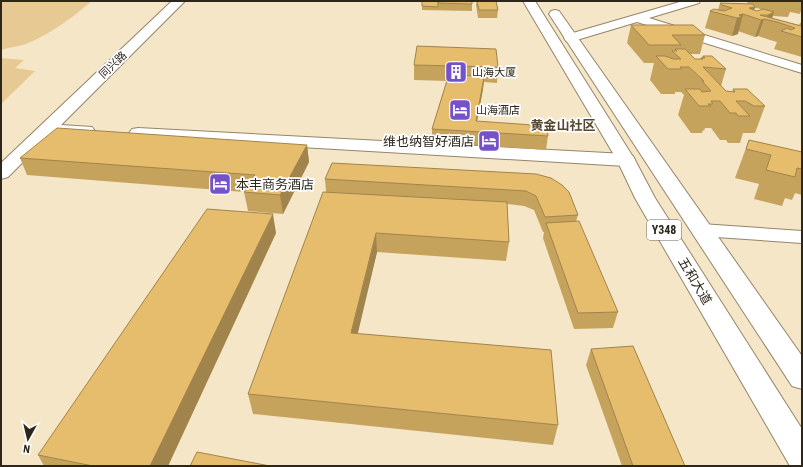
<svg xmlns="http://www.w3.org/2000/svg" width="803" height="467" viewBox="0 0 803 467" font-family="'Roboto Condensed','Noto Sans SC',sans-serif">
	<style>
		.green { fill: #e7ca93 }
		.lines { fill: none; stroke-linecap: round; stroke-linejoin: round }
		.street-casing { stroke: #94856a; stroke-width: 2 }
		.secondary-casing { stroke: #94856a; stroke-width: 2 }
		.primary-casing { stroke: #94856a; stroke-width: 2 }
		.street { fill: #fff; fill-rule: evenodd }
		.secondary { fill: #fff; fill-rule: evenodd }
		.primary { fill: #fff; fill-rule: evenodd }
		.wall { fill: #c6a35d; fill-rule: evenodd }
		.shaded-wall { fill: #a1844c }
		.building { fill: #e6bd6c; stroke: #a1844c }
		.labels { text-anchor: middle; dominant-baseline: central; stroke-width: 3.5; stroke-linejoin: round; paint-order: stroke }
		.far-street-label { font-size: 11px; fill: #2c261b; stroke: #fff }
		.far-poi-label { font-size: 11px; fill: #2c261b; stroke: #fff; text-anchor: start }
		.shield { fill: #fff; stroke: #6b675f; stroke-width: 1 }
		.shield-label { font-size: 12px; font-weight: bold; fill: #2c261b }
		.far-quarter-label { font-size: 13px; font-weight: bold; fill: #56482e; stroke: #fff }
		.poi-label { font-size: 13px; fill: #2c261b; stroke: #fff; text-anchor: end }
		.street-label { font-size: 13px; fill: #2c261b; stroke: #fff }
	</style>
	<rect width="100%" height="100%" fill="#f6e6c8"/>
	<path class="green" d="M1,1H92C73,17 49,35 26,44C18,47 9,47 1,50Z
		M1,58L24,60L15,68L35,71L1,104Z"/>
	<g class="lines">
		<g class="street-casing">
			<path id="street" d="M683,1H700L699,3L649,18L802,65V73L637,22L570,42L566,41L564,38L566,35Z
				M701,224L802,231V243L701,236L694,234L691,230L694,226Z"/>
		</g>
		<g class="secondary-casing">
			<path id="secondary" d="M172,1H185L61,125L92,127L95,131L92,135L86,136L51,134L8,177L1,179V163Z
				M138,128L626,154L633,156L635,160L633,164L626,166L132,137L129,133L132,129Z"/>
		</g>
		<g class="primary-casing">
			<path id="primary" d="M523,1H535L635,160L655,198L802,429V466H790L635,198L617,160Z
				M555,10L559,11L802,356V389L792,386L549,14L551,11Z"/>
		</g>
		<use href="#street" class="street"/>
		<use href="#secondary" class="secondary"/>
		<use href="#primary" class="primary"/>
	</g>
	<path class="wall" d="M422,1L472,4V11L422,10Z
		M477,1H496L498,10L497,18H478L476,5Z
		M748,1H802V7L800,14L790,12L788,17L773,16L772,18L799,25L800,23L802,22V57L774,49L777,42L770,40L758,36L755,37L738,31V34L732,36L705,28L710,11L718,10L720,3L747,4ZM755,8L761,9L760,10L757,11L754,10Z
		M631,25L705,35L700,54H689L695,59H700L703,56L726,69L721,86L726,91L732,92L733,89L765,106L755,133H743L740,143H728L726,140H720L711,128H705L704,131L703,130L702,133H691L678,115L684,95L681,92H675V94H661L650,80L654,63H644L627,43Z
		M414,65L498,67L497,83L484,82L483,89L477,121L548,136L546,150L432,142V129L447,81L414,80Z
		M749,140L802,152V195L795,193L792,200L785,198L782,206L754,199L759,184L735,178Z
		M307,145L309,162L283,214L248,211L244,192L27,175L20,158Z
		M536,174L578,215L576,221L618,312L613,328L574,329L543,238L544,232H543L534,210L524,206L507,204L509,242L506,261L377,252L357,334L558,425L553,445L253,414L248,394L326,192L325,179Z
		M276,233L168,466H44L38,455Z
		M591,349L685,466H622L586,365Z"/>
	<path class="shaded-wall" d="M755,7L752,17L749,8Z
		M774,12L771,21L766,19L768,15Z
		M743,14L738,34L732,36L737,18L739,15Z
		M764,19L758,36L755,37L761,20Z
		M484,77L483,89L475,132L476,121Z
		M307,145L309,162L283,214L280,195Z
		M273,214L276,233L168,466H150Z
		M376,233L377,252L353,354L351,333Z"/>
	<path class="building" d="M422,1H438V7L422,6Z
		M438,1H472V4L438,3Z
		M477,1H496L498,10H479Z
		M720,3L753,4L755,7L749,8L751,9L757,11L763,9L774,12L768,15H760L801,26L802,25V37L781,31L787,28L791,30L795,28L777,22L764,19L761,20L743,14L739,15L743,16L737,18L710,11L714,9L724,11L732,8L722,5Z
		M631,25H693L705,35H672L681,45H649Z
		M417,46L496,49L498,67L414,65Z
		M675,49H685L695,59H703L701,58H705L703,56H712L726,69L703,67L726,91L735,92L733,89H747L765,106H754L745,101H736L750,116H738L736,113H730L720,101H711L713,104H708L711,106H699L685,89H700L702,92L711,91L702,81H704L689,67H680L682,69H668L656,56H665L673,59H681L672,51H677Z
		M449,74L484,77L476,121L547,126L548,136L432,129Z
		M57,128L307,145L280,195L244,192L255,175L20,158Z
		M749,140L802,152V169L797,168L795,177L766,170L771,155L746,149Z
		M332,163L536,174L551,178L562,185L569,192L578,215L545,217L536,196L526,191L325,179Z
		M323,192L507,202L509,242L376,233L351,333L551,350L558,425L248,394Z
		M207,209L273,214L150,466H93L38,455Z
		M579,221L618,312L578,313L546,223Z
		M633,346L685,466H633L591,349Z
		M197,452L270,466H190Z"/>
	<defs>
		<g id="building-square" transform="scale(1.15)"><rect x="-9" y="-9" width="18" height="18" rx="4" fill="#7551ca" stroke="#fff"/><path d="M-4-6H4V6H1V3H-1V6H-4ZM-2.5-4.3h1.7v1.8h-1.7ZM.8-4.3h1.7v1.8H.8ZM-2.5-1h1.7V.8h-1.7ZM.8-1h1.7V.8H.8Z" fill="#fff"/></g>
		<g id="hotel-square" transform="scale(1.15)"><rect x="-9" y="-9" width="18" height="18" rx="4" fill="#7551ca" stroke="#fff"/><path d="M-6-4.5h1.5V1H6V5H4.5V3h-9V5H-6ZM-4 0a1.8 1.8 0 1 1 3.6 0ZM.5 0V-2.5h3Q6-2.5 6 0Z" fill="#fff"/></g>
	</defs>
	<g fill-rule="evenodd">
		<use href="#building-square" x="456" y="72"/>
		<use href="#hotel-square" x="460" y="110"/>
		<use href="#hotel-square" x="489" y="141"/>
		<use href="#hotel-square" x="220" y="184"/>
	</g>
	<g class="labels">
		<g class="far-street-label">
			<text transform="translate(113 65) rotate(-44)">同兴路</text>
		</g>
		<g class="far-poi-label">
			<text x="472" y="72">山海大厦</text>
			<text x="476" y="110">山海酒店</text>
		</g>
		<rect class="shield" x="647" y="220" width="34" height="20" rx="3"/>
		<g class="shield-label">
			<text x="664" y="230">Y348</text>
		</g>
		<g class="far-quarter-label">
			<text x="563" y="125">黄金山社区</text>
		</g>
		<g class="poi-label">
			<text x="474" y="141">维也纳智好酒店</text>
			<text x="236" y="184" text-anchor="start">本丰商务酒店</text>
		</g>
		<g class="street-label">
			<text transform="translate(695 281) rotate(59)">五和大道</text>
		</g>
	</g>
	<rect width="803" height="467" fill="none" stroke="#2c261b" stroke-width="4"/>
	<g transform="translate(28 439) rotate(188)" stroke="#ffffff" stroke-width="3" paint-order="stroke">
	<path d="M0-3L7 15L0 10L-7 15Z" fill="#2c261b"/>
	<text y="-6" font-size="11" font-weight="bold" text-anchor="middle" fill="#2c261b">N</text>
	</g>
</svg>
